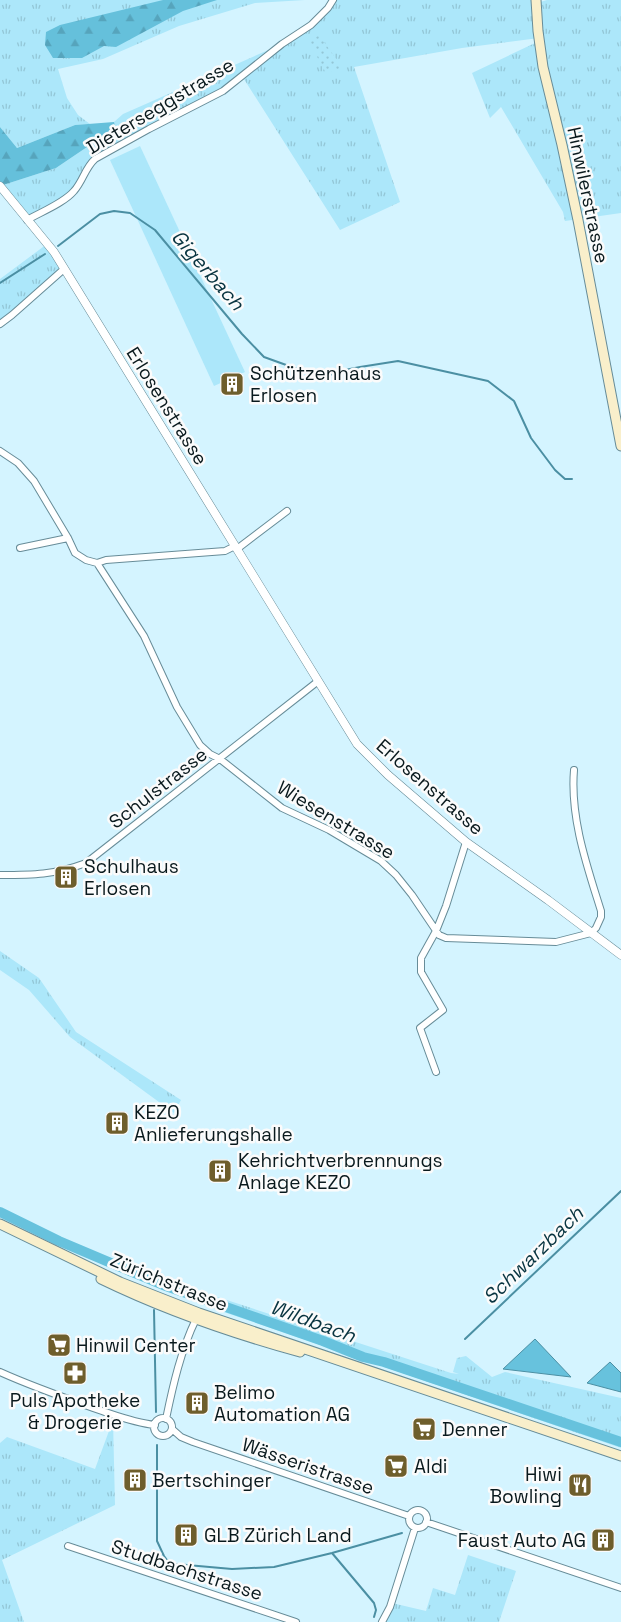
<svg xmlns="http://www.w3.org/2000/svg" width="621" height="1622" viewBox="0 0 621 1622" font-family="'Space Grotesk',sans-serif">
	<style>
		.grass { fill: url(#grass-tufts) }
		.forest { fill: url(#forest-firs) }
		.park { fill: #ace7fa }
		.garden { fill: url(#garden-dots) }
		.water { fill: #67c2dd; stroke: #4b8fa3 }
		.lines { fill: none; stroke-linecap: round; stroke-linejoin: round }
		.stream { stroke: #4b8fa3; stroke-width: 2 }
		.river { stroke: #67c2dd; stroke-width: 10 }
		.minor-casing { stroke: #678c98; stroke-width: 8 }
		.tertiary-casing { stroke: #678c98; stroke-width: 9 }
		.secondary-casing { stroke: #678c98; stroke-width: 11 }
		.minor { stroke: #fff; stroke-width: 6 }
		.tertiary { stroke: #fff; stroke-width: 8 }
		.secondary { stroke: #f9efcb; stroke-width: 9 }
		.labels { text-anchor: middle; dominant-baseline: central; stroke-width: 5; stroke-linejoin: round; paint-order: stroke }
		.street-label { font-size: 19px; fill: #09191d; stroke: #fbfbfb }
		.poi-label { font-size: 19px; fill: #09191d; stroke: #fbfbfb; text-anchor: start }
		.water-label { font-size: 20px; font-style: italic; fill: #083440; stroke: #fbfbfb }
	</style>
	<defs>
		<pattern id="grass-tufts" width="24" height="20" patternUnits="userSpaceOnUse" patternTransform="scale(1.25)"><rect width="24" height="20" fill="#ace7fa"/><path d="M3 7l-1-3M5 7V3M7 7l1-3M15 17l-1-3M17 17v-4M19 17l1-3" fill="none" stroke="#93c6d6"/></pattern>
		<pattern id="forest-firs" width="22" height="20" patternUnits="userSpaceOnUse" patternTransform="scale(1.25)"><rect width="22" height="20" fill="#65c0db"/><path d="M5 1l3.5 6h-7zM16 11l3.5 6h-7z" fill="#56a4bc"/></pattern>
		<pattern id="garden-dots" width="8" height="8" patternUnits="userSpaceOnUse" patternTransform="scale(1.25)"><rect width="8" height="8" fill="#ace7fa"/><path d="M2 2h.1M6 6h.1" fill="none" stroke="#93c6d6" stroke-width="1.8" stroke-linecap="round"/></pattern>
	</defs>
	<rect width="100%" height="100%" fill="#d4f4ff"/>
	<path class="grass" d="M0,0H305L255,3L179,26L103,59L58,69L67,98L78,115L90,124L75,125L17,148L0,127Z
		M333,0H536L537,3L547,0H621V213L565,221L563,212L501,107L490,118L472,73L535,43L539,38L462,48L354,67L400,202L340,230L242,76L223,91L95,159L74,191L27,220L0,186L56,168L93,143L117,133L114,122L123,114L282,44L311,25Z
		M47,244L64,269L0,322V279Z
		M0,951L39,978L76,1032L181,1100L174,1113L70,1037L29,990L0,970Z
		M205,1293L451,1373L459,1374L453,1372L457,1358L466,1356L492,1377L505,1372L621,1398V1448L218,1310Z
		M113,1420L115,1505L2,1560L24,1622H0V1443L7,1437L95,1469Z
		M468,1555L516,1571L499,1622H383L392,1603L426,1611L433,1588L455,1595Z"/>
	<path class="forest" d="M163,0H217L183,11L116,47L104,46L82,58H53L45,45L46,32L60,25Z
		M114,122L117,132L93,143L56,168L0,186V127L17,148L75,125Z"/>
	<path class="park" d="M140,146L245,372L214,386L110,160Z"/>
	<path class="garden" d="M319,35L339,63L345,67L326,73L309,42Z"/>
	<path class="water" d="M535,1339L571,1377L503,1369Z
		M610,1362L621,1373V1392L587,1383Z"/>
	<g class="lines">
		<path class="stream" d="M58,246L100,214L114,211L130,213L155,230L242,334L264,357L314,375L325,376L337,373
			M0,283L45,254
			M345,370L360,367L398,361L488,381L514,401L531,438L555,470L565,479H572
			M154,1310L156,1412
			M465,1339L621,1191
			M157,1445V1541L164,1556L167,1560L176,1564L232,1569L274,1567L332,1553L402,1533
			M332,1553L374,1603L376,1610L374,1617"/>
		<path class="river" d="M0,1212L59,1241L163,1285L323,1341L363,1357L384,1362L621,1442"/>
		<g class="minor-casing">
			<path id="minor" d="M27,220C41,212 64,203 74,191C83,181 85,168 95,159L149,129L223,91L282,44L311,25L328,8L333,0
				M0,324L12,315L64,269
				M0,451L18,463L34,481L68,538L75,553L86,560L97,563L144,636L177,707L200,745L210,754L220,759L282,808L329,830L381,861L396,875L412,895L439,935L446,938L556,942L591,933L596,928L601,917V911C587,866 570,818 574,770
				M20,548L68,538
				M237,549L287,511
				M97,563L106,560L225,551L235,546
				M0,875C33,875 54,875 86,863L317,682
				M436,1072L420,1028L443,1010L421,972V958L436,931L446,906L466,842
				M0,1372C33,1387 68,1399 102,1411C120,1417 136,1423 155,1425
				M154 1427a9 9 0 1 1 18 0a9 9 0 1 1-18 0Z
				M166,1419C173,1385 181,1350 196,1319
				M172,1429L181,1437L193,1442L409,1516
				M409 1519a9 9 0 1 1 18 0a9 9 0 1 1-18 0Z
				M426,1522L621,1588
				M68,1546L296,1622
				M382,1622L390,1607L415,1528"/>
		</g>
		<g class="tertiary-casing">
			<path id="tertiary" d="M0,186L54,252L357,744L388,775L466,842L548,900L621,955"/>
		</g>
		<g class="secondary-casing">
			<path id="secondary" d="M536,0L538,31L543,67L562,145L578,220L621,446
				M0,1224L120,1282L199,1313L621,1456
				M101,1279C165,1310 231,1333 300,1352"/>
		</g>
		<use href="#minor" class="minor"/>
		<use href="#tertiary" class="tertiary"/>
		<use href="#secondary" class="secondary"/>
	</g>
	<defs>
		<g id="building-square" transform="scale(1.25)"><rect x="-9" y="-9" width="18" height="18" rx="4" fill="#6e5e2c" stroke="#fbfbfb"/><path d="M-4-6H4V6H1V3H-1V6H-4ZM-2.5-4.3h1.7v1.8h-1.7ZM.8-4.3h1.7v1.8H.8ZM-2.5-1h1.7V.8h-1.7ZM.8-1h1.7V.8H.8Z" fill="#fff"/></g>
		<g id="supermarket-square" transform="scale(1.25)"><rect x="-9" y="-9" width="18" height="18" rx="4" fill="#6e5e2c" stroke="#fbfbfb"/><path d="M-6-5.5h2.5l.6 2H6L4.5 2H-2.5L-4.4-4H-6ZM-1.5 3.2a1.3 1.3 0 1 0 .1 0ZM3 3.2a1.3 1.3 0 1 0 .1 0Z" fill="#fff"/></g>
		<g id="pharmacy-square" transform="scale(1.25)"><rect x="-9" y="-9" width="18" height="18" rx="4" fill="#6e5e2c" stroke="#fbfbfb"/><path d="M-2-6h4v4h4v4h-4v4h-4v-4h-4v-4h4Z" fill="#fff"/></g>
		<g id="restaurant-square" transform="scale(1.25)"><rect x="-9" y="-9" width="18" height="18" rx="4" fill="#6e5e2c" stroke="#fbfbfb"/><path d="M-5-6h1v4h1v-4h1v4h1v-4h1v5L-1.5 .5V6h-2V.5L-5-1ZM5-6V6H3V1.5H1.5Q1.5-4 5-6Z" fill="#fff"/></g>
	</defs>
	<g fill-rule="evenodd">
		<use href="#building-square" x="232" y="384"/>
		<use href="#building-square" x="66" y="877"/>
		<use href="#building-square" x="117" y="1123"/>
		<use href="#building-square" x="220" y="1171"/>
		<use href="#supermarket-square" x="59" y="1345"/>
		<use href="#pharmacy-square" x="75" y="1373"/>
		<use href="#building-square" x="197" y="1403"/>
		<use href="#supermarket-square" x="424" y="1429"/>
		<use href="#supermarket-square" x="396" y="1466"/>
		<use href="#building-square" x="135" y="1480"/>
		<use href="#restaurant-square" x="580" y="1485"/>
		<use href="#building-square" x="186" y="1535"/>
		<use href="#building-square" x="603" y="1540"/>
	</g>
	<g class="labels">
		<g class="street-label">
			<text transform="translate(160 106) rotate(-31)">Dieterseggstrasse</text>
			<text transform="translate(588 195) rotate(78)">Hinwilerstrasse</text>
			<text transform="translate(167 406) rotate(58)">Erlosenstrasse</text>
			<text transform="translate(430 787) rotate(41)">Erlosenstrasse</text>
			<text transform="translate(158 788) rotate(-38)">Schulstrasse</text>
			<text transform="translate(336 820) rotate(31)">Wiesenstrasse</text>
			<text transform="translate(169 1282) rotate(22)">Zürichstrasse</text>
			<text transform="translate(308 1466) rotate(19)">Wässeristrasse</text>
			<text transform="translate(187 1570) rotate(18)">Studbachstrasse</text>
		</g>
		<g class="poi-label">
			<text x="250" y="373">Schützenhaus<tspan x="250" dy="22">Erlosen</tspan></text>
			<text x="84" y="866">Schulhaus<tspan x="84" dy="22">Erlosen</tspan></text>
			<text x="134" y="1112">KEZO<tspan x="134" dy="22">Anlieferungshalle</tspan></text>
			<text x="238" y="1160">Kehrichtverbrennungs<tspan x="238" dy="22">Anlage KEZO</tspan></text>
			<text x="76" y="1345">Hinwil Center</text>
			<text x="214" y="1392">Belimo<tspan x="214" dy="22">Automation AG</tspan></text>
			<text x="75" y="1400" text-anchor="middle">Puls Apotheke<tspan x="75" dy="22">&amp; Drogerie</tspan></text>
			<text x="442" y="1429">Denner</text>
			<text x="414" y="1466">Aldi</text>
			<text x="562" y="1474" text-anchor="end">Hiwi<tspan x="562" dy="22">Bowling</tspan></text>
			<text x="152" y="1480">Bertschinger</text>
			<text x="204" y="1535">GLB Zürich Land</text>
			<text x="586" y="1540" text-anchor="end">Faust Auto AG</text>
		</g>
		<g class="water-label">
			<text transform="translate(208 270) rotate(49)">Gigerbach</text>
			<text transform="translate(533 1255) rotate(-44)">Schwarzbach</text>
			<text transform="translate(313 1321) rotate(20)">Wildbach</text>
		</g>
	</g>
</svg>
